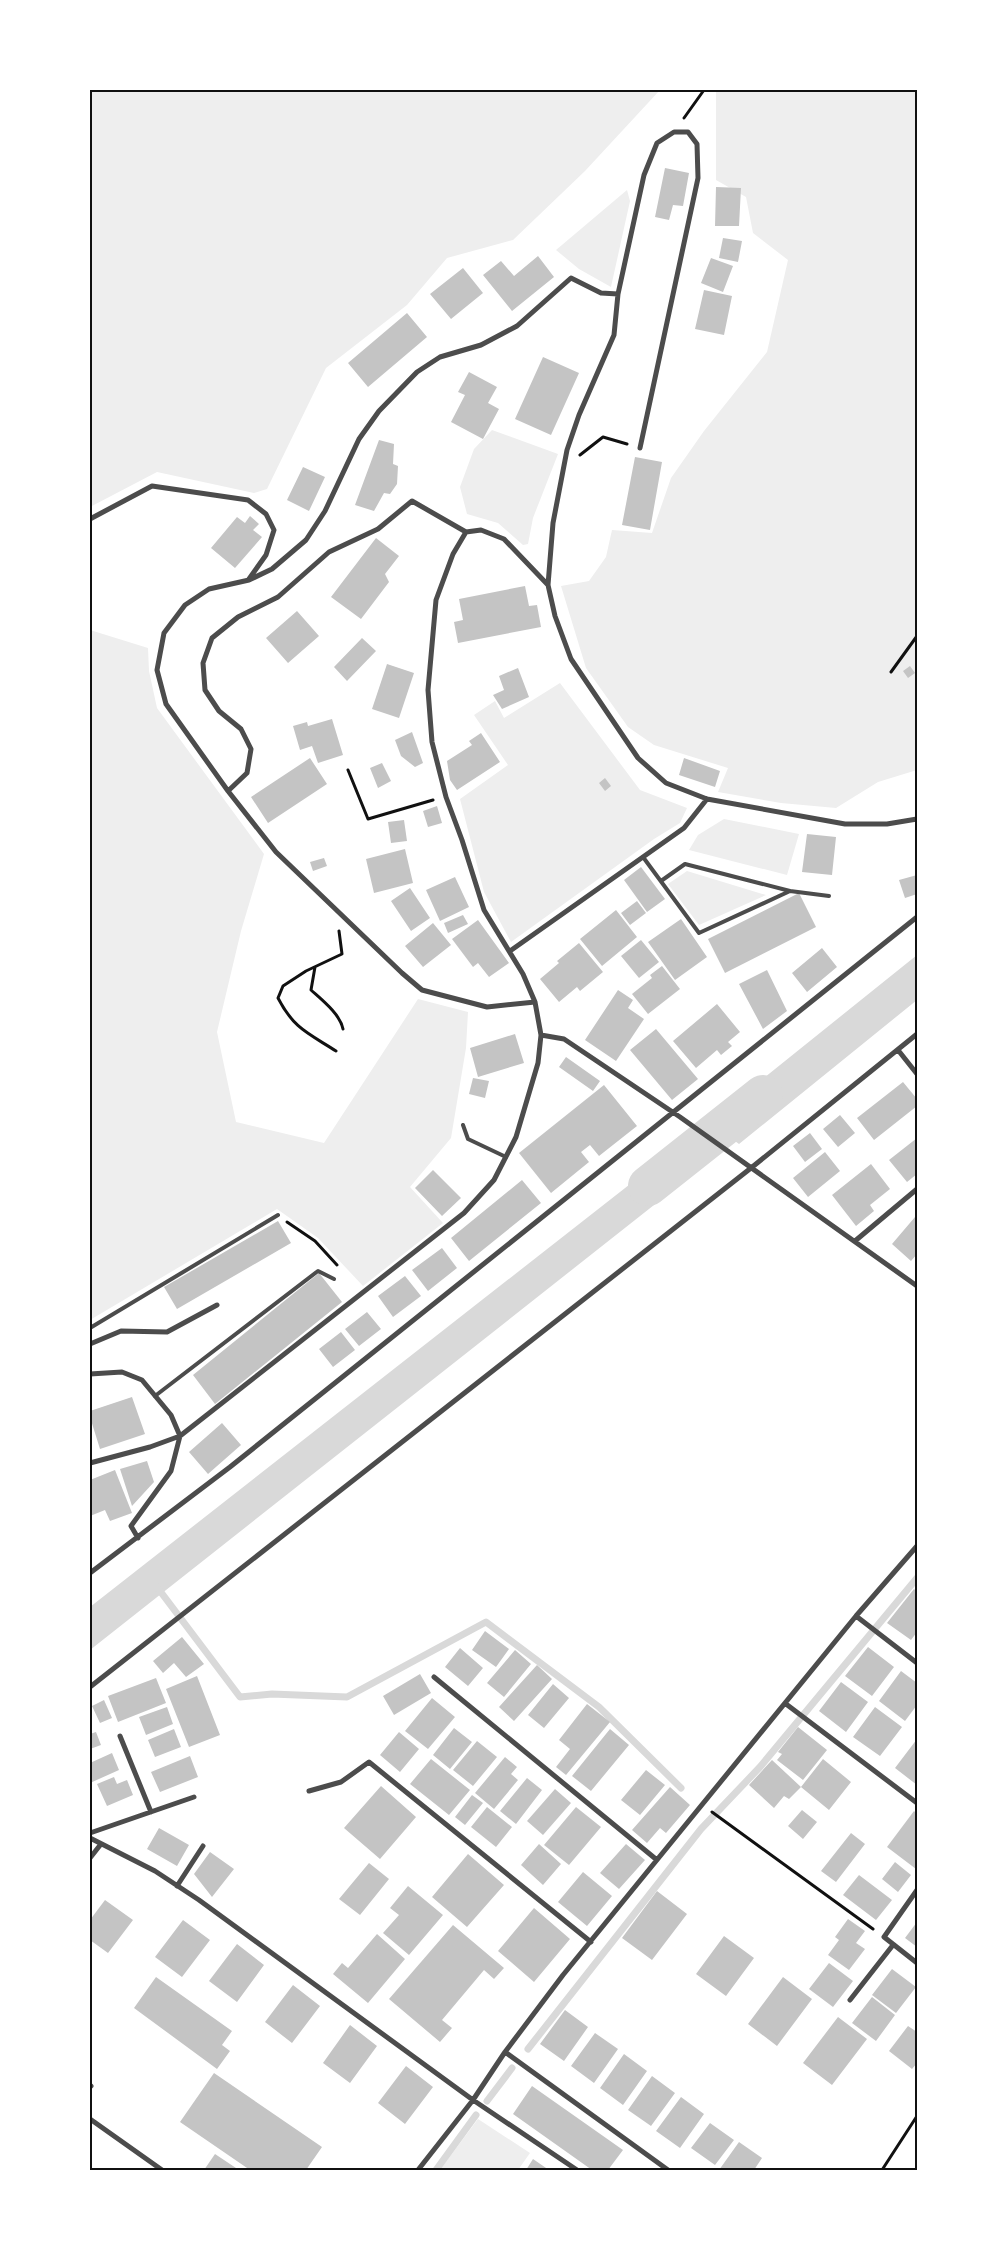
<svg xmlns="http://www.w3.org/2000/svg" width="1007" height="2260" viewBox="0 0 1007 2260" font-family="Karla,sans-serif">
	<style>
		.green { fill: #eee }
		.water { fill: #d9d9d9 }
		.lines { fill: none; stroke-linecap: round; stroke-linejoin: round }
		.stream { stroke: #d9d9d9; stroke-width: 7 }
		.river { stroke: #d9d9d9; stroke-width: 40 }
		.building { fill: #c4c4c4 }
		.path { stroke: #111; stroke-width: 3 }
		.service { stroke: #4c4c4c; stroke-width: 4 }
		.minor { stroke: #4c4c4c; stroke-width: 5 }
		.neatline { fill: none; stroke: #111; stroke-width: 2 }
	</style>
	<rect width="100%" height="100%" fill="#fff"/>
	<path class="green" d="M90,90H660L585,171L513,240L447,258L407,305L326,368L267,489L254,493L157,472L90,507Z
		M716,90H917V770L878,782L836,808L781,803L718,792L728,768L654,745L628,727L586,668L561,586L589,581L606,557L612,530L652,533L671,478L704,431L767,352L788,260L753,233L746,197L716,180Z
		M627,190L630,201L611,287L579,269L556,250Z
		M492,430L558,454L533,518L528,544L523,545L498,523L467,514L460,487L474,449Z
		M90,630L148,648L149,671L157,708L264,854L241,931L217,1032L236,1122L324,1143L418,999L468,1012L466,1048L451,1138L410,1187L443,1223L363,1286L318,1238L277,1209L90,1320Z
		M560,683L640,790L687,808L680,823L654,839L511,942L484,892L460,799L508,765L474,715L495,701L504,718Z
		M724,819L799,834L787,875L689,850L698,835Z
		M687,871L766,895L699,925L668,884Z
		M478,2119L530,2153L518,2170H440Z"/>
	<path class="water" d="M917,955V1000L739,1144L709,1122Z
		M680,1145L706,1164L90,1650V1607Z"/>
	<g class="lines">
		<path class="stream" d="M157,1587L240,1697L272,1694L347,1697L486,1622L599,1707L681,1788
			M528,2049L701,1829L760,1767L917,1578
			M487,2101L512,2068
			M436,2170L476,2115"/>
		<path class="river" d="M648,1186L763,1095"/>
	</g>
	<path class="building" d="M665,168L689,173L683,206L673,205L669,220L655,217Z
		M716,187L741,188L739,226H715Z
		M723,238L742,241L738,262L719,258Z
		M538,256L554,277L512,311L483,275L501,261L514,276Z
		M711,258L733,266L723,292L701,283Z
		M463,268L483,293L451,319L430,294Z
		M704,290L732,296L724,335L695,329Z
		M407,313L427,337L368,387L348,363Z
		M543,357L579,373L551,435L515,419Z
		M469,372L497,387L488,403L499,409L483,439L451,422L465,395L458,392Z
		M379,440L394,444L393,464L398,466L397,484L390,494L384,493L374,511L355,505Z
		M635,457L662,462L650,530L622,525Z
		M303,467L325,477L309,511L287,500Z
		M250,516L259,524L253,530L262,537L235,568L211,548L237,517L245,523Z
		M376,538L399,556L385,574L389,582L361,619L331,597Z
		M525,586L529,606L537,605L541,627L458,643L454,622L463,620L459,599Z
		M297,611L319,636L288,663L266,638Z
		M362,638L376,651L347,681L334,667Z
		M387,664L414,673L399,718L372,709Z
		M910,666L915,673L908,678L903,671Z
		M518,668L529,697L502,709L493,695L504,690L499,676Z
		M332,719L343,755L318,763L312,746L300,750L293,726L307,722L308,726Z
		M412,732L423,763L415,767L401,756L395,740Z
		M481,733L500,762L457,790L450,780L447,761L472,745L469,741Z
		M310,758L327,784L268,823L251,797Z
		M684,758L720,771L715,787L679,775Z
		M382,763L391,781L378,788L370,768Z
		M605,778L611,786L605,791L599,783Z
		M437,806L442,823L428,827L423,811Z
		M404,820L407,841L391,843L388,822Z
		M807,834L836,837L832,875L802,872Z
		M405,849L413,883L374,893L366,859Z
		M324,858L327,866L313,871L310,862Z
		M641,867L665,899L647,912L624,880Z
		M917,875V894L905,898L899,880Z
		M455,877L469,907L440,921L426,890Z
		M410,888L430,918L411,931L391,901Z
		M799,893L816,927L725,973L708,939Z
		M637,901L646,913L630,925L621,913Z
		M616,910L637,937L602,966L580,939Z
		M463,915L468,924L448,933L444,923Z
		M681,919L707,957L675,980L648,942Z
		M478,920L509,963L489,977L478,963L473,967L452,939Z
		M433,923L451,945L423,967L405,946Z
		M641,940L659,962L639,978L621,956Z
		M579,943L603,972L580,991L577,987L559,1002L540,979L559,963L557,961Z
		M822,948L837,967L807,992L792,973Z
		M662,966L680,989L648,1014L632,994L652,978L650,975Z
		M767,970L787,1011L763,1029L739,984Z
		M618,990L633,1000L628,1008L644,1019L616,1061L585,1040Z
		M717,1004L740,1032L728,1042L732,1046L721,1055L717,1050L696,1068L673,1041Z
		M656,1029L698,1079L672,1100L630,1050Z
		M515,1034L524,1063L478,1077L470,1048Z
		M566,1057L600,1081L593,1091L559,1067Z
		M473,1078L489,1081L485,1098L469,1094Z
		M903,1082L917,1099V1106L874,1140L857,1118Z
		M604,1085L637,1126L599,1156L590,1145L581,1152L589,1162L551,1193L519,1153Z
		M840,1115L855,1133L838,1147L823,1129Z
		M810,1133L822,1149L805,1162L793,1146Z
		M917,1138V1174L907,1182L889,1160Z
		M825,1152L840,1171L808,1197L793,1178Z
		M871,1164L890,1189L870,1205L874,1211L856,1226L832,1195Z
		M433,1170L461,1198L442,1216L415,1188Z
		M522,1180L541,1203L469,1261L451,1238Z
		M915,1217L917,1219V1254L911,1261L892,1244Z
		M278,1221L291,1243L177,1309L164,1287Z
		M442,1248L457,1268L428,1291L412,1270Z
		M319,1273L342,1302L215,1404L193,1375Z
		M405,1276L421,1296L393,1317L378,1296Z
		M367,1312L381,1329L359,1346L345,1329Z
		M341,1332L355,1350L333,1367L319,1349Z
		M132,1397L145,1434L100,1449L90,1417V1411Z
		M222,1423L241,1445L208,1474L189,1452Z
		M147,1461L154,1482L132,1506L120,1469Z
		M115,1470L132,1513L110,1521L105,1510L90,1516V1480Z
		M914,1589L917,1592V1632L911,1640L887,1623Z
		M485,1631L509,1649L496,1667L472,1650Z
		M182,1637L204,1664L186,1677L174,1663L163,1673L153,1661Z
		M868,1647L894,1667L872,1696L845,1676Z
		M460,1648L483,1668L468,1686L445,1667Z
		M515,1650L531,1664L504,1697L487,1683Z
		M537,1665L552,1679L514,1721L499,1707Z
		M901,1671L917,1683V1705L905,1721L879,1701Z
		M420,1674L431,1693L394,1715L383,1696Z
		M197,1676L220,1735L189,1747L166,1689Z
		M156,1678L166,1703L118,1722L108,1696Z
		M841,1682L868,1702L846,1732L819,1711Z
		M553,1684L569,1698L544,1728L528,1715Z
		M432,1698L455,1717L428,1749L405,1731Z
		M104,1700L112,1718L100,1723L92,1706Z
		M587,1704L610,1722L566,1775L556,1767L570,1749L559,1740Z
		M167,1707L173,1724L146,1735L139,1717Z
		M875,1707L902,1727L880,1756L853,1737Z
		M798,1727L827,1750L803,1780L777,1760L782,1754L778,1752Z
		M454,1728L472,1742L450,1769L433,1755Z
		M174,1729L181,1747L155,1757L148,1740Z
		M610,1729L629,1745L591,1791L572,1776Z
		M96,1732L101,1745L90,1749V1734Z
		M399,1732L419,1749L400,1772L380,1755Z
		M917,1739V1785L895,1768Z
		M477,1741L497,1757L473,1786L453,1770Z
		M112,1753L119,1770L90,1783V1763Z
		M190,1756L198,1777L160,1792L151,1772Z
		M505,1757L517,1767L511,1774L518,1780L494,1809L475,1793Z
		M431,1759L470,1790L449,1815L410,1784Z
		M823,1759L851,1782L829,1810L801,1787Z
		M772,1760L801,1787L789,1799L784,1796L774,1808L749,1785Z
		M646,1770L665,1785L640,1815L621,1800Z
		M114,1777L117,1784L127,1780L133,1795L107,1806L97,1784Z
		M527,1778L542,1790L516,1824L500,1811Z
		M381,1786L416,1817L380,1859L344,1828Z
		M670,1787L690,1805L666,1833L660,1828L647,1843L632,1830Z
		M555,1789L571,1803L543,1835L527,1821Z
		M472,1795L483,1803L465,1825L455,1817Z
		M487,1807L512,1827L496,1847L471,1827Z
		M576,1807L601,1827L569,1865L544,1845Z
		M802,1810L817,1822L803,1839L788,1826Z
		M914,1811L917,1814L916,1869L887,1847Z
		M159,1828L189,1845L177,1866L147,1849Z
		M851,1833L865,1844L836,1882L821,1871Z
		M539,1844L561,1864L543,1885L521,1865Z
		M626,1844L645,1860L619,1889L600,1873Z
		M210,1852L234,1869L212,1897L194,1874Z
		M468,1854L504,1885L467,1927L432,1897Z
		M895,1862L911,1875L898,1892L882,1879Z
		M369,1863L389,1879L360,1915L339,1899Z
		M583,1872L612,1896L587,1926L558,1902Z
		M859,1875L892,1900L876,1920L843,1895Z
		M408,1886L443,1915L409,1955L383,1933L399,1915L390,1908Z
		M657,1891L687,1914L652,1960L622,1938Z
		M105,1900L133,1920L108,1953L90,1940V1920Z
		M534,1908L570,1939L534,1982L498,1951Z
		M848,1919L865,1931L856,1943L865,1949L849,1970L828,1955L839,1940L835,1937Z
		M183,1920L210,1940L182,1977L155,1957Z
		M917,1922V1947L905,1938Z
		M453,1925L504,1968L494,1979L484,1970L442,2020L452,2028L440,2042L389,1999Z
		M377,1934L405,1959L368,2003L333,1974L342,1963L348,1968Z
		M724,1936L754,1958L726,1996L696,1974Z
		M237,1944L264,1965L237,2002L209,1981Z
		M829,1963L853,1981L833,2007L809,1989Z
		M892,1969L916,1987L896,2013L872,1995Z
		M156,1977L232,2031L222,2045L230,2051L217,2069L134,2008Z
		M783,1977L812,1999L777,2046L748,2024Z
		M293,1985L320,2006L292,2043L265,2022Z
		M872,1997L895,2015L876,2041L852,2023Z
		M565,2010L588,2027L564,2061L540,2044Z
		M838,2017L867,2039L832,2085L803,2063Z
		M350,2025L377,2046L350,2083L323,2063Z
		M908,2026L917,2032V2063L912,2069L889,2051Z
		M595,2033L618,2049L594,2083L571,2066Z
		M624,2054L647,2071L623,2105L600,2088Z
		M406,2066L433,2087L405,2124L378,2103Z
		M214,2073L322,2147L306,2170H250L180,2122Z
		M652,2076L675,2093L651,2126L628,2110Z
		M532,2086L623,2150L608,2170H592L513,2114Z
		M681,2097L704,2114L680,2148L656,2131Z
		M710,2123L734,2140L715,2165L691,2148Z
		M739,2142L762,2158L754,2170H719Z
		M215,2154L239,2170H204Z
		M533,2159L549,2170H526Z"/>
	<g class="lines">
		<path class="path" d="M684,118L704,90
			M580,455L603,437L627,444
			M891,672L917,636
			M348,770L368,819L433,800
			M315,967L311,990C322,1000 340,1014 343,1029
			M336,1051C308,1033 294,1029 278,998L283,986L306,971L342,954L339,931
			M287,1222L315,1241L337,1265
			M712,1812L873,1929
			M882,2170L917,2116"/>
		<path class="service" d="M643,857L699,933L790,891L829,896
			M661,881L685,864L790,891
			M463,1125L468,1139L506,1157
			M90,1328L278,1215
			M155,1396L318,1271L334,1279"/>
		<path class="minor" d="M618,294L614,335L579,415L567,450L553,523L548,585L555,616L571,659L638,758L666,783L707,799L845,824H887L917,819
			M90,519L152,486L248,500L266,514L274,530L266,555L249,579
			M228,791L247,773L251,749L241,729L219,711L205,690L203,663L212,638L238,617L278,597L329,552L378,529L412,501L466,532
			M510,951L684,828L707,799
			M535,1002L487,1007L422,990L402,973L276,852L228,791L166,704L157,670L164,633L185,605L209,589L249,580L272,569L306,540L325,511L359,439L379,411L417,372L440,357L481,345L517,326L571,278L601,293L618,294L644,175L657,143L674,132H688L697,144L698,178L640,448
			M541,1035L564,1039L680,1117L917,1286
			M898,1050L917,1074
			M855,1241L917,1189
			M90,1344L121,1331L167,1332L217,1305
			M90,1374L122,1372L142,1380L171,1415L180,1436L171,1471L131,1526L138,1538
			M90,1463L150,1447L180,1436L464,1213L494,1180L516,1137L538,1063L541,1035L535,1002L523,974L484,910L462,840L446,797L432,742L428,690L436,600L453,554L466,532L481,530L504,539L548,585
			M90,1573L230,1467L917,917
			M856,1616L917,1663
			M434,1677L657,1860
			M90,1687L751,1168L917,1034
			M786,1704L917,1803
			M120,1736L151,1812
			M309,1791L341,1782L369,1762L591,1942
			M90,1833L194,1797
			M90,1838L155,1871L199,1900L473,2100L577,2170
			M90,1858L101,1844
			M177,1886L203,1846
			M917,1890L884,1937L917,1963
			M850,2000L893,1945
			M505,2052L668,2170
			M90,2087L91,2086
			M90,2119L162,2170
			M418,2170L473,2100L505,2052L563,1975L856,1616L917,1546"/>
	</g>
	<rect width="1007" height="2260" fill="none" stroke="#ffffff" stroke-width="182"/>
	<rect x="91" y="91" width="825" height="2078" class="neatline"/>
</svg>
